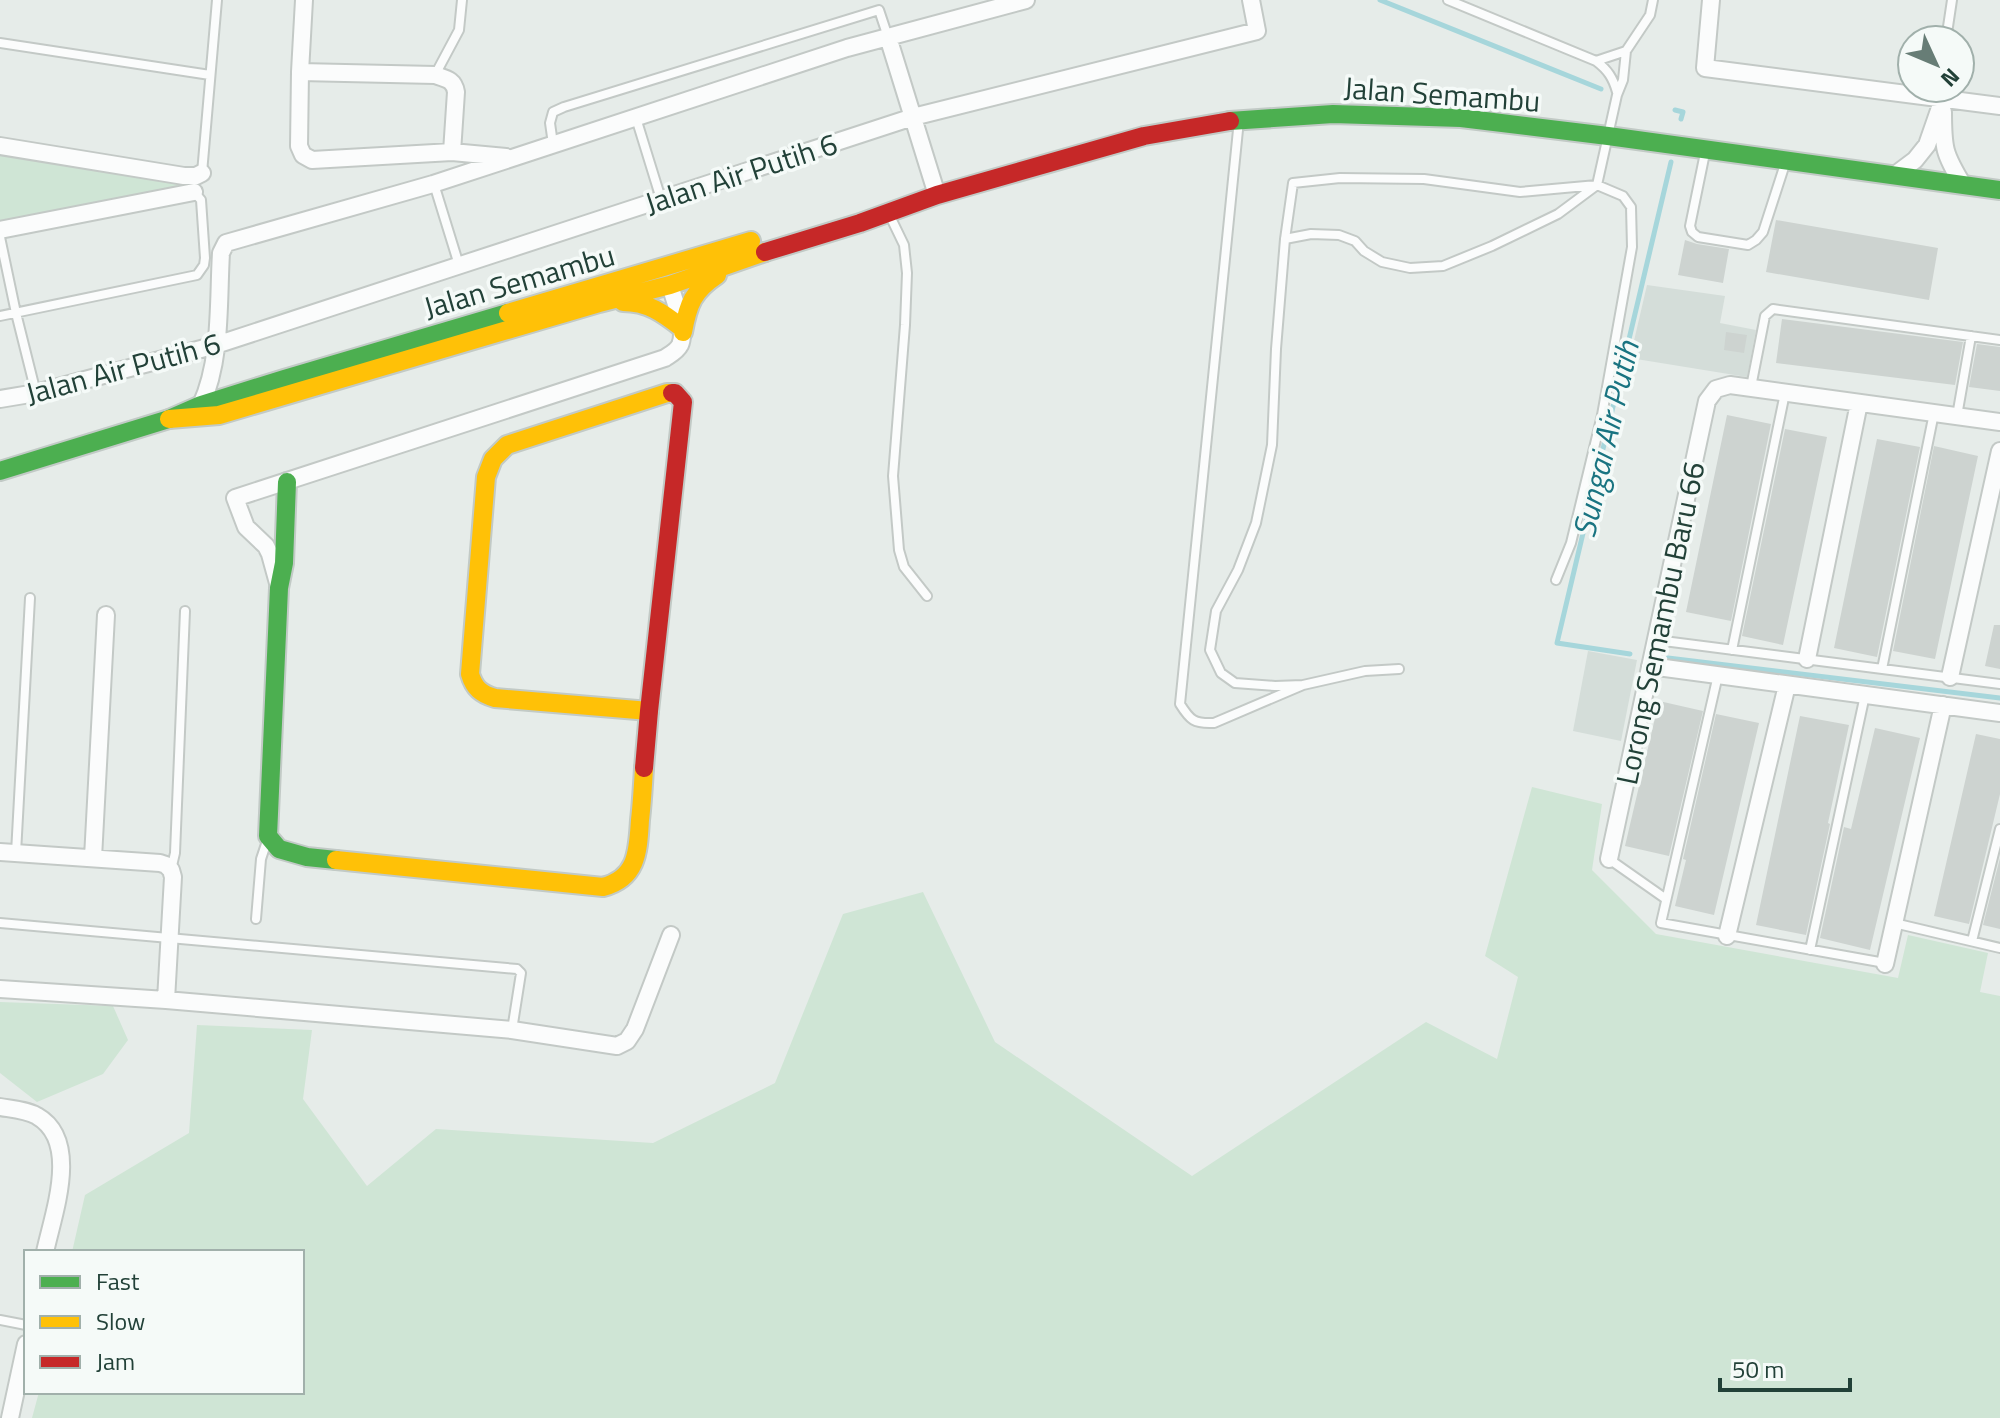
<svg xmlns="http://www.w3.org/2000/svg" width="2000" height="1418" viewBox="0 0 2000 1418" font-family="'Titillium Web',sans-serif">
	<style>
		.built { fill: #d4ddd9 }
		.green { fill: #cfe5d5 }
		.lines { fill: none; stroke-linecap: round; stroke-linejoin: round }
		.stream { stroke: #a6d6db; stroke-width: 5 }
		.building { fill: #cdd3d0 }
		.lane-casing { stroke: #c3c9c6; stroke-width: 12 }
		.street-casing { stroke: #c3c9c6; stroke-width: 20 }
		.fast-casing { stroke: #c2cac6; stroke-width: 22 }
		.slow-casing { stroke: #c2cac6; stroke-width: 22 }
		.jam-casing { stroke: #c2cac6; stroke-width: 22 }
		.lane { stroke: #fbfcfc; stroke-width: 8 }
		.street { stroke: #fbfcfc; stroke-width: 16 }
		.fast { stroke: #4caf50; stroke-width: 18 }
		.slow { stroke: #ffc107; stroke-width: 18 }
		.jam { stroke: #c62828; stroke-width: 18 }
		.labels { text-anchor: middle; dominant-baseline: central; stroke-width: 7; stroke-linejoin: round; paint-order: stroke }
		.street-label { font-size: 30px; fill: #224138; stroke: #f5faf8 }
		.water-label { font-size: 32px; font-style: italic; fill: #197481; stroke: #f5faf8 }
	</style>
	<rect width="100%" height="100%" fill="#e6ece9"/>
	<path class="built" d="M1647,285L1725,296L1720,323L1756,330L1747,377L1630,358Z
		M1588,651L1637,660L1621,741L1573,731Z"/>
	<path class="green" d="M0,155L195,181L198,186L0,226Z
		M1532,787L1602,804L1592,870L1656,934L1898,978L1908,935L1988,953L1980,992L2000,996V1418H32L39,1392H302V1252H72L85,1195L189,1133L197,1025L312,1030L303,1099L367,1186L436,1129L653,1143L775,1083L843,914L923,892L995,1042L1192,1176L1426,1022L1497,1059L1518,977L1485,956Z
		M0,1002L113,1006L128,1040L103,1074L37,1102L0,1073Z"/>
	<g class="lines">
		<path class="stream" d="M1380,0L1601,89
			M1675,110L1683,112L1681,119
			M1630,654L1557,643L1671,162
			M1668,658L2000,698"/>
	</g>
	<path class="building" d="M1776,220L1938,248L1929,300L1766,272Z
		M1685,240L1697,244L1729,249L1723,283L1678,275Z
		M1782,319L1963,342L1955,385L1776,363Z
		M1726,332L1747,335L1744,353L1724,350Z
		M1977,344L2000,347V391L1969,387Z
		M1727,415L1771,424L1731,621L1686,612Z
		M1785,429L1827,437L1783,645L1742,636Z
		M1877,439L1920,447L1877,657L1834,648Z
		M1934,446L1978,456L1935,659L1893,651Z
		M1994,625H2000V669L1985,666Z
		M1659,701L1703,711L1669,856L1625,846Z
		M1716,714L1759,723L1714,915L1675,906L1686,860L1683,859Z
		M1800,716L1849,725L1828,823L1830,824L1806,935L1756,925Z
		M1875,728L1920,738L1870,950L1820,938L1844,827L1851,829Z
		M1976,734L2000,739V794L1969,924L1934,916Z
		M2000,858V929L1983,925Z"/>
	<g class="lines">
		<g class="lane-casing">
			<path id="lane" d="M1448,0L1596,61C1608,70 1613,78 1617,92
				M1946,40L1952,0
				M0,43L210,75
				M1596,61L1626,51
				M435,75L459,30L462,0
				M636,118L661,199
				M1239,120L1180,704C1190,720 1194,724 1214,723L1303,685L1365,671L1399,669
				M553,144L550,123L553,112L564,107L879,10L888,37
				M1705,153L1690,226L1692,232L1698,237L1748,245L1756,240L1763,232L1786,161
				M202,173L217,0
				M434,184L459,265
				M890,216L904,245L907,273L905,325L893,476L899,550L904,567L927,596
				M0,237L16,313L36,393
				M1285,239L1311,234L1339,235L1355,241L1364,251L1382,262L1410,268L1443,266L1492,246L1558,214L1597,185L1617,95L1623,80L1626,51L1650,15L1653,0
				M0,316L197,275L204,265L205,258L201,200L194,192
				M1751,387L1765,316L1773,309L2000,340
				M1957,416L1971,336
				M1656,640L2000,684
				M1732,650L1785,393
				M1882,669L1934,413
				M1718,675L1661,923L1885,963
				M1303,685L1275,686L1235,683L1221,673L1210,650L1216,611L1238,570L1256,523L1272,445L1276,349L1285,239L1293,183L1340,178L1424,179L1520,192L1597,185L1623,196L1631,207L1632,247L1602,415L1571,543L1556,580
				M16,853L30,598
				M1609,859L1666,899
				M171,870L175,853L185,611
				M256,919L261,859L267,841
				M0,923L517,969L521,973L512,1030
				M1894,923L2000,948
				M1972,941L2000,829
				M1810,950L1865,695
				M0,1320L26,1325"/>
		</g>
		<g class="street-casing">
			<path id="street" d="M1711,0L1705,68L2000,106
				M888,37L937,195
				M300,72L435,75C447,79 454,80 456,92L452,152L312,160L303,155L299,146L300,72L304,0
				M1943,112C1943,148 1944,154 1963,185
				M0,146L184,176H196L202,173
				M452,152L506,157
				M1895,175L1915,160L1927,145L1943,99
				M0,230L194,192
				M0,399L36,393L216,345L913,117L1257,31L1251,0
				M201,405C222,359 218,302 221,253L226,243L433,184L847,48L1026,0
				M278,583L270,554L266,546L246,527L235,498L665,358C671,354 677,351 680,345C687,330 674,300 670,285
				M1807,659L1859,403
				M1650,666L2000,713
				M1950,677L2000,451
				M0,852L160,863L166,865L171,870L173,877L166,1000
				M93,858L106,615
				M1609,859L1707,401L1716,389L1730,385L2000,422
				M1727,936L1787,685
				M1885,964L1943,705
				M0,989L166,1000L512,1030L617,1046L627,1041L635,1029L671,935
				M0,1107C12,1109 27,1110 37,1116C81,1141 53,1214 45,1252
				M10,1418L26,1344"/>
		</g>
		<g class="fast-casing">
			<path id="fast" d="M1230,121L1333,114L1461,118L1608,136L2000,190
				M0,471L169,419L201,405L284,379L508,313
				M287,482L284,563L279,588L268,836L279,849L307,857L336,860"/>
		</g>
		<g class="slow-casing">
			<path id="slow" d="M623,302C648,302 663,313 682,328
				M508,313L751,241
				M683,332C688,304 693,291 717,275
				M169,419L219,415L599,303L670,285L765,252
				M649,711L495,698C481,694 474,688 470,674L486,477L493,459L507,445L667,393H672
				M336,860L603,887C638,878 638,850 640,820C642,803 643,785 644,768"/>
		</g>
		<g class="jam-casing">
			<path id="jam" d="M765,252L860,223L937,195L1144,136L1230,121
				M644,768L649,711L683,402L675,393H672"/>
		</g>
		<use href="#lane" class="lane"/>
		<use href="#street" class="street"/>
		<use href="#fast" class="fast"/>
		<use href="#slow" class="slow"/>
		<use href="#jam" class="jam"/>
	</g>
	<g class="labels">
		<g class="street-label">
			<text transform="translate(1442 94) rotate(4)">Jalan Semambu</text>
			<text transform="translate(741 173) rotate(-18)">Jalan Air Putih 6</text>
			<text transform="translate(519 281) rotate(-16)">Jalan Semambu</text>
			<text transform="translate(123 368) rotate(-15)">Jalan Air Putih 6</text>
			<text transform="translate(1660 623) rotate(-78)">Lorong Semambu Baru 66</text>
		</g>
		<g class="water-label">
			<text transform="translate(1605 439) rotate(-77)">Sungai Air Putih</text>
		</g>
	</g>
	<rect x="24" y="1250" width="280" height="144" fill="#f5faf8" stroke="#a1b0ab" stroke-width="2"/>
	<rect x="40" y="1276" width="40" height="12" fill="#4caf50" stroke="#a1b0ab" stroke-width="2"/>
	<text x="96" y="1290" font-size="24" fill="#224138">Fast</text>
	<rect x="40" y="1316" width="40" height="12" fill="#ffc107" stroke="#a1b0ab" stroke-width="2"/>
	<text x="96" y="1330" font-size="24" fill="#224138">Slow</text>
	<rect x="40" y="1356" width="40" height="12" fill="#c62828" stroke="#a1b0ab" stroke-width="2"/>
	<text x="96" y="1370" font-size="24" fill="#224138">Jam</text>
	<g transform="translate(1936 64) rotate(134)"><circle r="38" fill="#f5faf8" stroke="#a1b0ab" stroke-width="2"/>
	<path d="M0-6L14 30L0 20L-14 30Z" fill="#677d76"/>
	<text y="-12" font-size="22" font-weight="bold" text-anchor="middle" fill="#224138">N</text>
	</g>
	<path d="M1720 1378v12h130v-12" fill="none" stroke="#224138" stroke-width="4"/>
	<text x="1732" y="1378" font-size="24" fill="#224138" stroke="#f5faf8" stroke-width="6" paint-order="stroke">50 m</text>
</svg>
